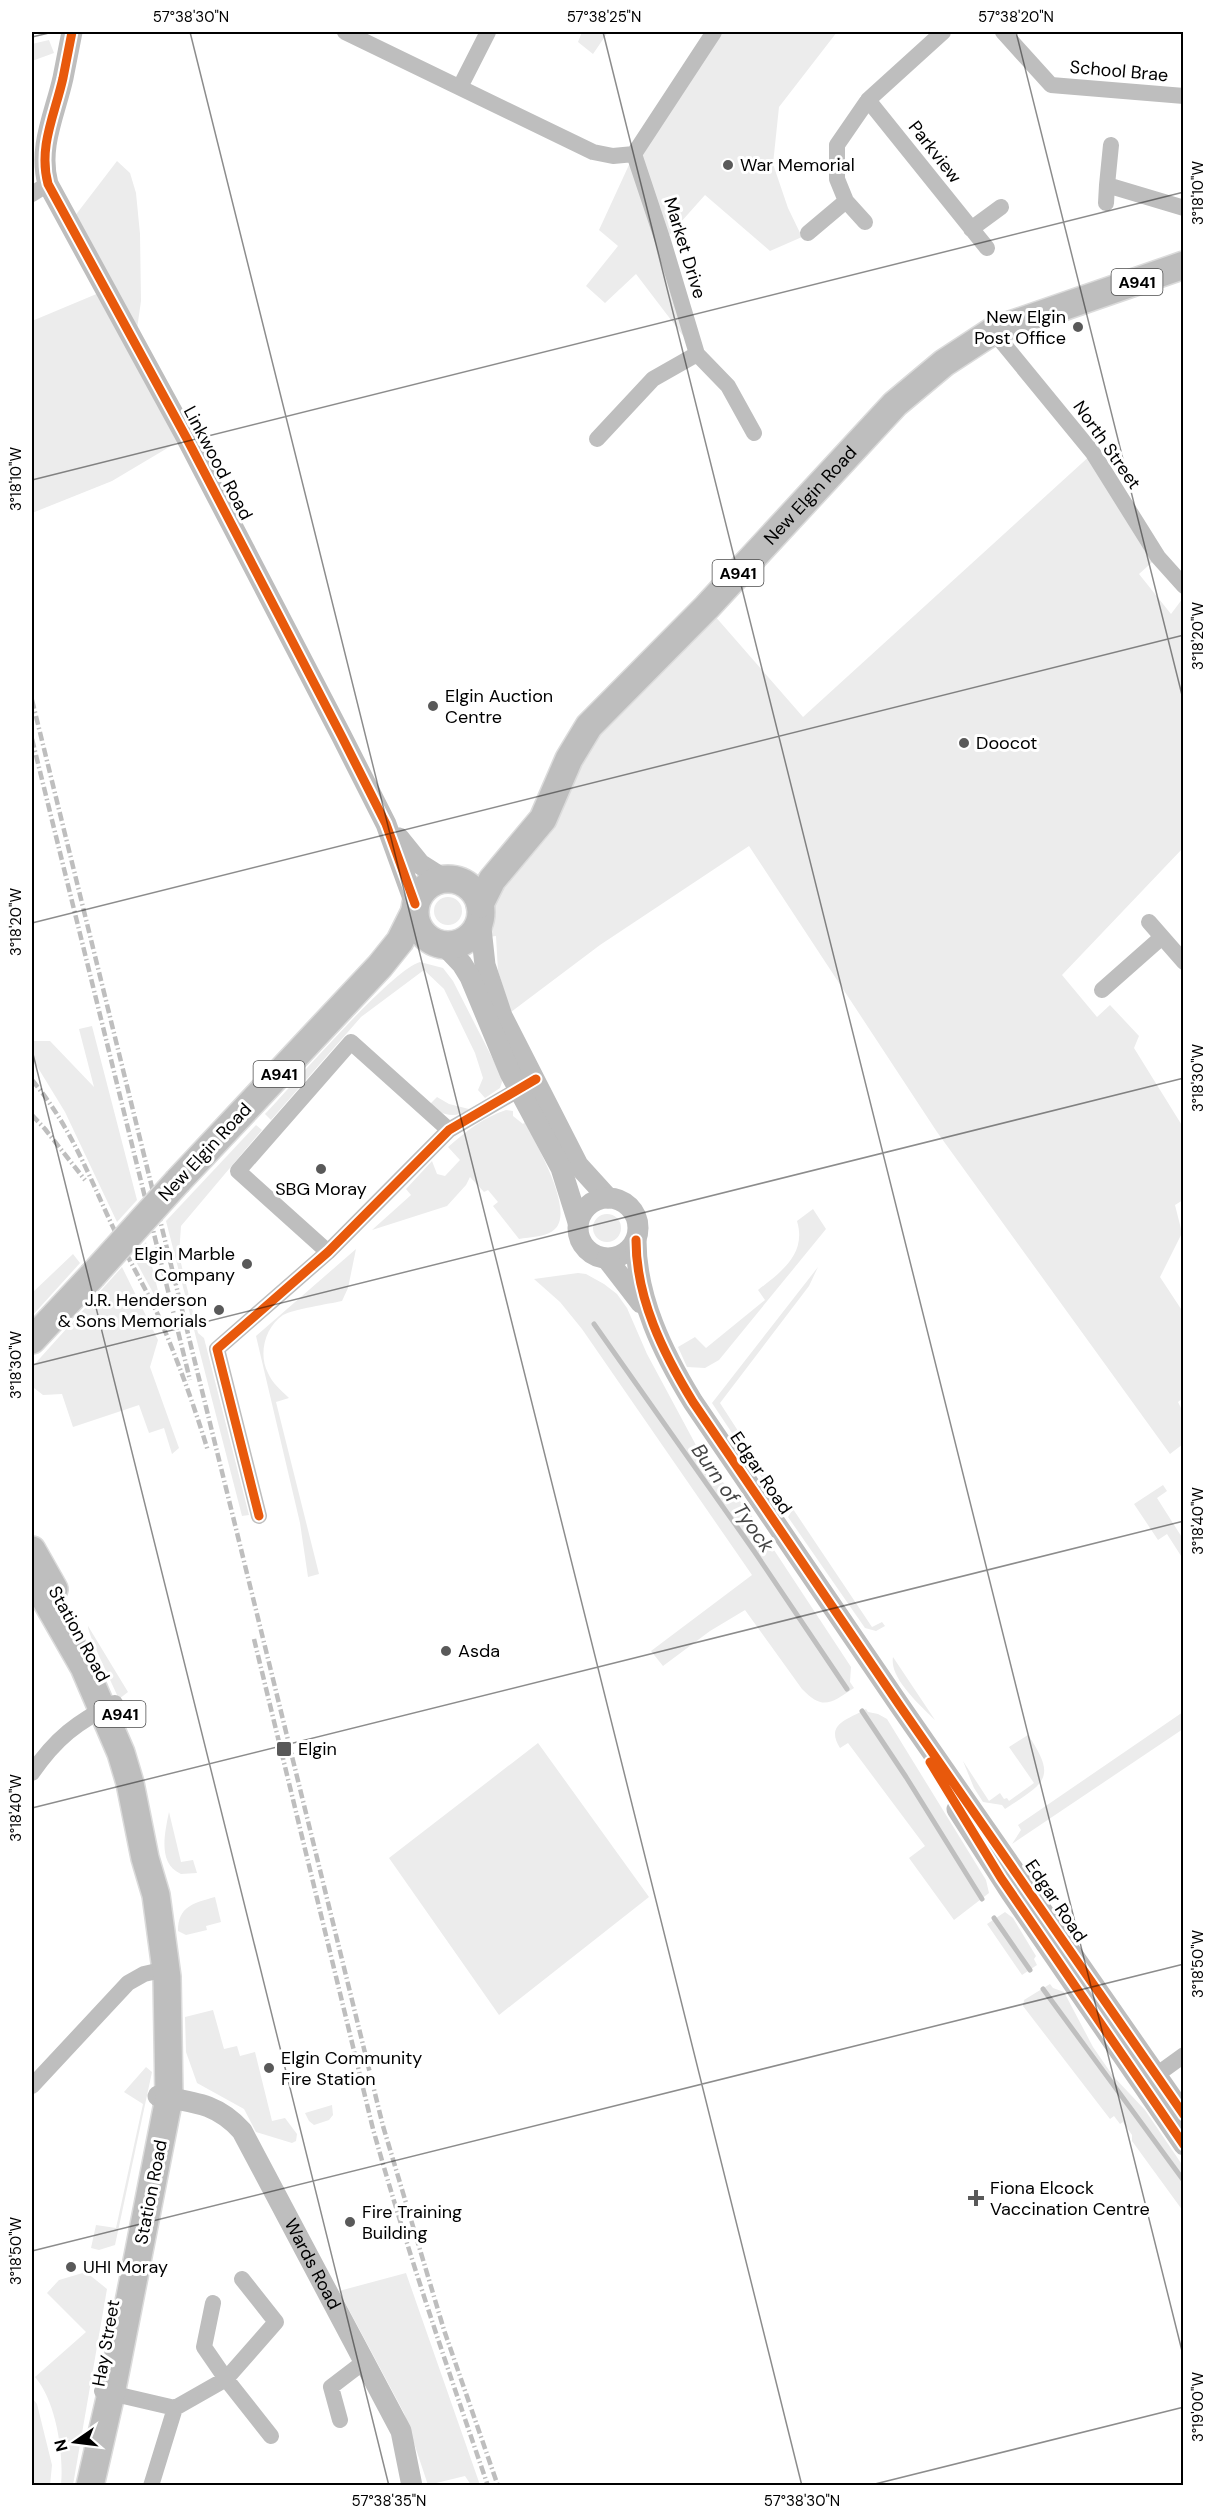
<svg xmlns="http://www.w3.org/2000/svg" width="1215" height="2517" viewBox="0 0 1215 2517" font-family="'DM Sans',sans-serif">
	<style>
		.green { fill: #ececec }
		.lines { fill: none; stroke-linecap: round; stroke-linejoin: round }
		.stream { stroke: #bfbfbf; stroke-width: 5 }
		.primary-casing { stroke: #dbdbdb; stroke-width: 30 }
		.minor { stroke: #bebebe; stroke-width: 16 }
		.tertiary { stroke: #bebebe; stroke-width: 21 }
		.primary { stroke: #bebebe; stroke-width: 27 }
		.rail { stroke: #bebebe; stroke-width: 4.5; stroke-dasharray: 9 3 1.5 3; stroke-linecap: butt }
		.primary-bridge-casing { stroke: #dbdbdb; stroke-width: 30; stroke-linecap: butt }
		.primary-bridge { stroke: #bebebe; stroke-width: 27 }
		.cycleway-casing { stroke: #fff; stroke-width: 13 }
		.cycleway { stroke: #e8590c; stroke-width: 9 }
		.ticks { fill: none; stroke: #000; stroke-width: 1.5; stroke-opacity: 0.45 }
		.poi-dot { fill: #595959; stroke: #fff; stroke-width: 2 }
		.labels { text-anchor: middle; dominant-baseline: central; stroke-width: 6; stroke-linejoin: round; paint-order: stroke }
		.shield { fill: #fff; stroke: #4c4c4c; stroke-width: 1.5 }
		.shield-label { font-size: 16px; font-weight: bold; fill: #000 }
		.street-label { font-size: 18px; fill: #000; stroke: #fff }
		.poi-label { font-size: 18px; fill: #000; stroke: #fff; text-anchor: start }
		.water-label { font-size: 20px; font-style: italic; fill: #444; stroke: #fff }
		.neatline { fill: none; stroke: #000; stroke-width: 2 }
		.ticks-label { font-size: 15px; text-anchor: middle; fill: #000 }
	</style>
	<rect width="100%" height="100%" fill="#fff"/>
	<path class="green" d="M582,32H608L593,54L578,42Z
		M714,32H837L779,107L773,164L788,208L802,237L770,251L705,195L664,241L697,354L636,274L605,303L586,286L618,246L599,230L634,154Z
		M49,40L54,53L32,61V44Z
		M117,161L130,173L136,193L140,234L141,301L135,343L186,437L112,481L32,513V321L106,290L68,225Z
		M1093,453L1158,557L1139,574L1171,614L1183,598V848L1062,975L1097,1017L1110,1005L1139,1036L1134,1048L1183,1127V1200L1175,1205L1182,1233L1160,1277L1183,1312V1398L1178,1402L1183,1412V1444L1170,1454L937,1132L749,846L600,945L511,1012L498,971L496,936L465,940L474,932L589,726L707,607L803,717Z
		M434 911a14 14 0 1 1 28 0a14 14 0 1 1-28 0Z
		M420,962L443,968L453,981L503,1079L500,1088L485,1098L478,1090L483,1078L475,1053L444,989L424,970L361,1017L271,1120L265,1114C292,1086 391,970 420,962Z
		M92,1026L137,1200L117,1222L65,1112L32,1058V1047L34,1041H50L94,1087L79,1029Z
		M437,1097L449,1104L469,1109C455,1119 442,1116 430,1104Z
		M506,1110L513,1111V1116L523,1124L525,1122C535,1142 575,1210 555,1229C547,1237 530,1237 519,1239L493,1206L498,1202L488,1190L484,1192L470,1177L466,1185L447,1206L372,1230L411,1195L406,1189L432,1161L437,1174L445,1176L460,1160L448,1147C465,1132 484,1117 506,1110Z
		M256,1125L262,1130L181,1226L179,1255L198,1333L204,1338L249,1515L242,1516L166,1221Z
		M813,1209L826,1229L719,1360L705,1368L687,1367L678,1347L695,1337L706,1348L765,1300L758,1290C781,1272 807,1254 797,1221Z
		M593 1228a14 14 0 1 1 28 0a14 14 0 1 1-28 0Z
		M146,1242L163,1311L133,1256Z
		M356,1249L348,1288L342,1301C329,1304 294,1309 283,1315C265,1327 258,1354 268,1373C272,1383 281,1390 289,1398L276,1402L319,1574L308,1577L300,1523L256,1336Z
		M73,1254L80,1263L32,1316V1293Z
		M122,1267L158,1340L150,1367L179,1448L172,1454L164,1428L149,1433L139,1405L73,1427L62,1394L43,1395L34,1388L32,1391V1367Z
		M818,1267L809,1286L720,1403L773,1485L766,1484L712,1403Z
		M578,1273L586,1274L604,1284L617,1294L627,1308L647,1354L705,1462L747,1509L851,1667L850,1682L854,1688C831,1703 823,1711 802,1689L745,1610L710,1631L663,1666L651,1651L752,1575L582,1329L560,1302L534,1279Z
		M1163,1485L1167,1491L1157,1498L1183,1539V1559L1167,1534L1158,1540L1134,1504Z
		M793,1509L872,1627L882,1622L885,1626L876,1631L865,1628L788,1517Z
		M88,1626L128,1692L119,1699C114,1687 87,1633 88,1626Z
		M893,1657L935,1720C921,1706 889,1678 893,1657Z
		M130,1700H132L143,1717L141,1723L133,1726L121,1704Z
		M866,1709L868,1712L878,1714L887,1719L986,1880L989,1893L954,1920L909,1858L925,1846L848,1743L840,1748C825,1724 847,1720 866,1709Z
		M1183,1712V1729L1012,1844L1021,1830L1018,1825Z
		M1028,1735C1058,1779 1044,1783 1005,1809L1002,1805L983,1802L974,1788L963,1761L989,1801L1000,1793L1004,1799L1007,1798L1009,1801L1034,1783L1009,1747Z
		M538,1743L649,1897L499,2015L389,1858Z
		M169,1812L181,1862L193,1860L197,1873L181,1874C157,1864 165,1832 169,1812Z
		M215,1897L221,1922L206,1926L207,1930L186,1935L178,1931C178,1906 194,1903 215,1897Z
		M1005,1912L1013,1918L1036,1956L1034,1959L1037,1965L1022,1975L987,1924Z
		M1050,1984L1053,1988L1064,1992L1093,2047L1113,2076L1145,2110L1183,2166V2211L1132,2141V2135L1123,2122L1120,2124L1114,2116L1110,2119L1023,2006L1024,2000Z
		M213,2010L224,2049L237,2046L240,2056L255,2052L272,2121L285,2118L297,2134L296,2141L292,2143L256,2132L244,2109L197,2083L186,2052L185,2017Z
		M146,2067L152,2072L115,2245L99,2250L91,2248L96,2225L116,2228L143,2104L124,2092Z
		M332,2105L333,2115L329,2120L314,2125L309,2121L305,2113Z
		M86,2272L107,2289L73,2485H61C64,2453 56,2401 35,2377L86,2332L47,2293L59,2280Z
		M406,2273L480,2485H471L465,2476L428,2485L404,2413L339,2291Z
		M33,2399L37,2404L52,2465L50,2485H32Z"/>
	<g class="lines">
		<path class="stream" d="M594,1324L754,1551L847,1689
			M862,1711L906,1777L982,1899
			M994,1918L1030,1970
			M1043,1989L1184,2181"/>
		<g class="primary-casing">
			<g id="primary">
				<circle cx="448" cy="912" r="33"/>
				<path id="s2" d="M480,904L492,880L543,819L569,759L589,726L707,607L895,404L944,363L993,331L1184,265"/>
				<path d="M178,1181L380,966L400,941L414,913"/>
				<path d="M32,1340L92,1276"/>
				<path d="M32,1550L54,1589"/>
				<path d="M32,1576L84,1667L121,1753L130,1783L145,1858L156,1895L167,1977L169,2098L111,2394L90,2486"/>
			</g>
		</g>
		<path class="minor" d="M345,32L593,152L613,156L634,154L714,32
			M1003,32L1051,85L1184,96
			M460,87L488,32
			M868,100L987,248
			M634,154L663,241L697,354L728,386L754,433
			M1107,185L1111,145
			M32,194L48,184
			M1106,203L1107,185L1184,208
			M865,222L846,201L837,179V145L868,100L943,32
			M971,229L1001,207
			M808,233L846,201
			M993,331L1093,453L1158,557L1184,586
			M597,439L653,379L697,354
			M1149,922L1184,962
			M1102,990L1162,937
			M328,1252L238,1171L351,1042L449,1130
			M259,1516L217,1349L328,1252L449,1130L528,1084
			M32,1773C56,1738 77,1722 115,1703
			M1148,2081L1184,2055
			M32,2086L128,1983L144,1974L166,1969
			M213,2303L204,2347L226,2379L271,2436
			M102,2391L175,2408L151,2486
			M175,2408L226,2379L276,2322L242,2279
			M340,2420L331,2387L365,2361"/>
		<g class="tertiary">
			<path d="M72,32C69,47 66,63 63,78C55,114 38,147 48,184L186,437L341,735L386,824L415,904"/>
			<path d="M399,838L420,864L442,878"/>
			<path d="M480,919L485,965L502,1016L578,1165L608,1198"/>
			<path d="M444,945L462,964L470,977L510,1073L561,1168L578,1222"/>
			<circle cx="608" cy="1228" r="30"/>
			<path d="M636,1240C636,1298 663,1353 693,1402L900,1706L1184,2115"/>
			<path d="M607,1259L641,1303"/>
			<path d="M957,1809L1011,1893L1184,2145"/>
			<path id="s1" d="M158,2096C193,2102 217,2103 242,2131L401,2431L412,2486"/>
		</g>
		<use href="#primary" class="primary"/>
		<path class="rail" d="M32,700L383,2126L444,2330L498,2486
			M32,739L190,1380
			M32,1080C69,1124 87,1171 111,1223C126,1255 144,1285 159,1317C178,1361 194,1405 208,1451
			M32,1115L45,1129L85,1180
			M254,1639L373,2129C407,2250 447,2367 488,2486"/>
		<g class="primary-bridge-casing">
			<path id="primary-bridge" d="M92,1276L178,1181"/>
		</g>
		<use href="#primary-bridge" class="primary-bridge"/>
		<g class="cycleway-casing">
			<path id="cycleway" d="M72,32C69,47 66,63 63,78C55,114 38,147 48,184L186,437L341,735L386,824L415,904
				M636,1240C636,1298 663,1353 693,1402L900,1706L1184,2115
				M259,1516L217,1349L328,1252L449,1130L536,1079
				M930,1762L1001,1878L1184,2145"/>
		</g>
		<use href="#cycleway" class="cycleway"/>
	</g>
	<path class="ticks" d="M190,32L802,2486M603,32L1184,2359M1016,32L1184,703M32,37L53,32M32,480L1184,192M32,923L1184,635M32,1050L389,2486M32,1365L1184,1078M32,1808L1184,1521M32,2251L1184,1964M867,2486L1184,2407"/>
	<g class="poi-dot">
		<circle cx="728" cy="165" r="6"/>
		<circle cx="1078" cy="327" r="6"/>
		<circle cx="433" cy="706" r="6"/>
		<circle cx="964" cy="743" r="6"/>
		<circle cx="321" cy="1169" r="6"/>
		<circle cx="247" cy="1264" r="6"/>
		<circle cx="219" cy="1310" r="6"/>
		<circle cx="446" cy="1651" r="6"/>
		<rect x="276" y="1741" width="16" height="16" rx="3"/>
		<circle cx="269" cy="2068" r="6"/>
		<path d="M973 2189h6v6h6v6h-6v6h-6v-6h-6v-6h6z"/>
		<circle cx="350" cy="2222" r="6"/>
		<circle cx="71" cy="2267" r="6"/>
	</g>
	<g class="labels">
		<g class="shield">
			<rect x="1111.5" y="269" width="51" height="26" rx="4.5"/>
			<rect x="712.5" y="560" width="51" height="26" rx="4.5"/>
			<rect x="253.5" y="1061" width="51" height="26" rx="4.5"/>
			<rect x="94.5" y="1701" width="51" height="26" rx="4.5"/>
		</g>
		<g class="shield-label">
			<text x="1137" y="282">A941</text>
			<text x="738" y="573">A941</text>
			<text x="279" y="1074">A941</text>
			<text x="120" y="1714">A941</text>
		</g>
		<g class="street-label">
			<text transform="translate(1119 71) rotate(5)">School Brae</text>
			<text transform="translate(935 152) rotate(52)">Parkview</text>
			<text transform="translate(685 248) rotate(73)">Market Drive</text>
			<text transform="translate(1107 445) rotate(55)">North Street</text>
			<text transform="translate(218 463) rotate(62)">Linkwood Road</text>
			<text stroke="none"><textPath href="#s2" startOffset="530">New Elgin Road</textPath></text>
			<text transform="translate(205 1152) rotate(-47)">New Elgin Road</text>
			<text transform="translate(761 1473) rotate(56)">Edgar Road</text>
			<text transform="translate(79 1634) rotate(61)">Station Road</text>
			<text transform="translate(1056 1901) rotate(56)">Edgar Road</text>
			<text transform="translate(151 2192) rotate(-79)">Station Road</text>
			<text stroke="none"><textPath href="#s1" startOffset="244">Wards Road</textPath></text>
			<text transform="translate(106 2343) rotate(-80)">Hay Street</text>
		</g>
		<g class="poi-label">
			<text x="740" y="165">War Memorial</text>
			<text x="1066" y="317" text-anchor="end">New Elgin<tspan x="1066" dy="21">Post Office</tspan></text>
			<text x="445" y="696">Elgin Auction<tspan x="445" dy="21">Centre</tspan></text>
			<text x="976" y="743">Doocot</text>
			<text x="321" y="1189" text-anchor="middle">SBG Moray</text>
			<text x="235" y="1254" text-anchor="end">Elgin Marble<tspan x="235" dy="21">Company</tspan></text>
			<text x="207" y="1300" text-anchor="end">J.R. Henderson<tspan x="207" dy="21">&amp; Sons Memorials</tspan></text>
			<text x="458" y="1651">Asda</text>
			<text x="298" y="1749">Elgin</text>
			<text x="281" y="2058">Elgin Community<tspan x="281" dy="21">Fire Station</tspan></text>
			<text x="990" y="2188">Fiona Elcock<tspan x="990" dy="21">Vaccination Centre</tspan></text>
			<text x="362" y="2212">Fire Training<tspan x="362" dy="21">Building</tspan></text>
			<text x="83" y="2267">UHI Moray</text>
		</g>
		<g class="water-label">
			<text transform="translate(733 1498) rotate(55)">Burn of Tyock</text>
		</g>
	</g>
	<rect width="1215" height="2517" fill="none" stroke="#ffffff" stroke-width="66"/>
	<g transform="translate(75 2442) rotate(256)" stroke="#ffffff" stroke-width="4.5" paint-order="stroke">
	<path d="M0-4.5L10 22L0 15L-10 22Z" fill="#000000"/>
	<text y="-9" font-size="16" font-weight="bold" text-anchor="middle" fill="#000000">N</text>
	</g>
	<rect x="33" y="33" width="1149" height="2451" class="neatline"/>
	<g class="ticks-label">
		<text x="191" y="22">57°38'30"N</text>
		<text x="604" y="22">57°38'25"N</text>
		<text x="1016" y="22">57°38'20"N</text>
		<text transform="translate(1198 193) rotate(-90)" y="5">3°18'10"W</text>
		<text transform="translate(16 479) rotate(-90)" y="5">3°18'10"W</text>
		<text transform="translate(1198 636) rotate(-90)" y="5">3°18'20"W</text>
		<text transform="translate(16 922) rotate(-90)" y="5">3°18'20"W</text>
		<text transform="translate(1198 1078) rotate(-90)" y="5">3°18'30"W</text>
		<text transform="translate(16 1365) rotate(-90)" y="5">3°18'30"W</text>
		<text transform="translate(1198 1521) rotate(-90)" y="5">3°18'40"W</text>
		<text transform="translate(16 1808) rotate(-90)" y="5">3°18'40"W</text>
		<text transform="translate(1198 1964) rotate(-90)" y="5">3°18'50"W</text>
		<text transform="translate(16 2251) rotate(-90)" y="5">3°18'50"W</text>
		<text transform="translate(1198 2407) rotate(-90)" y="5">3°19'00"W</text>
		<text x="389" y="2506">57°38'35"N</text>
		<text x="802" y="2506">57°38'30"N</text>
	</g>
</svg>
